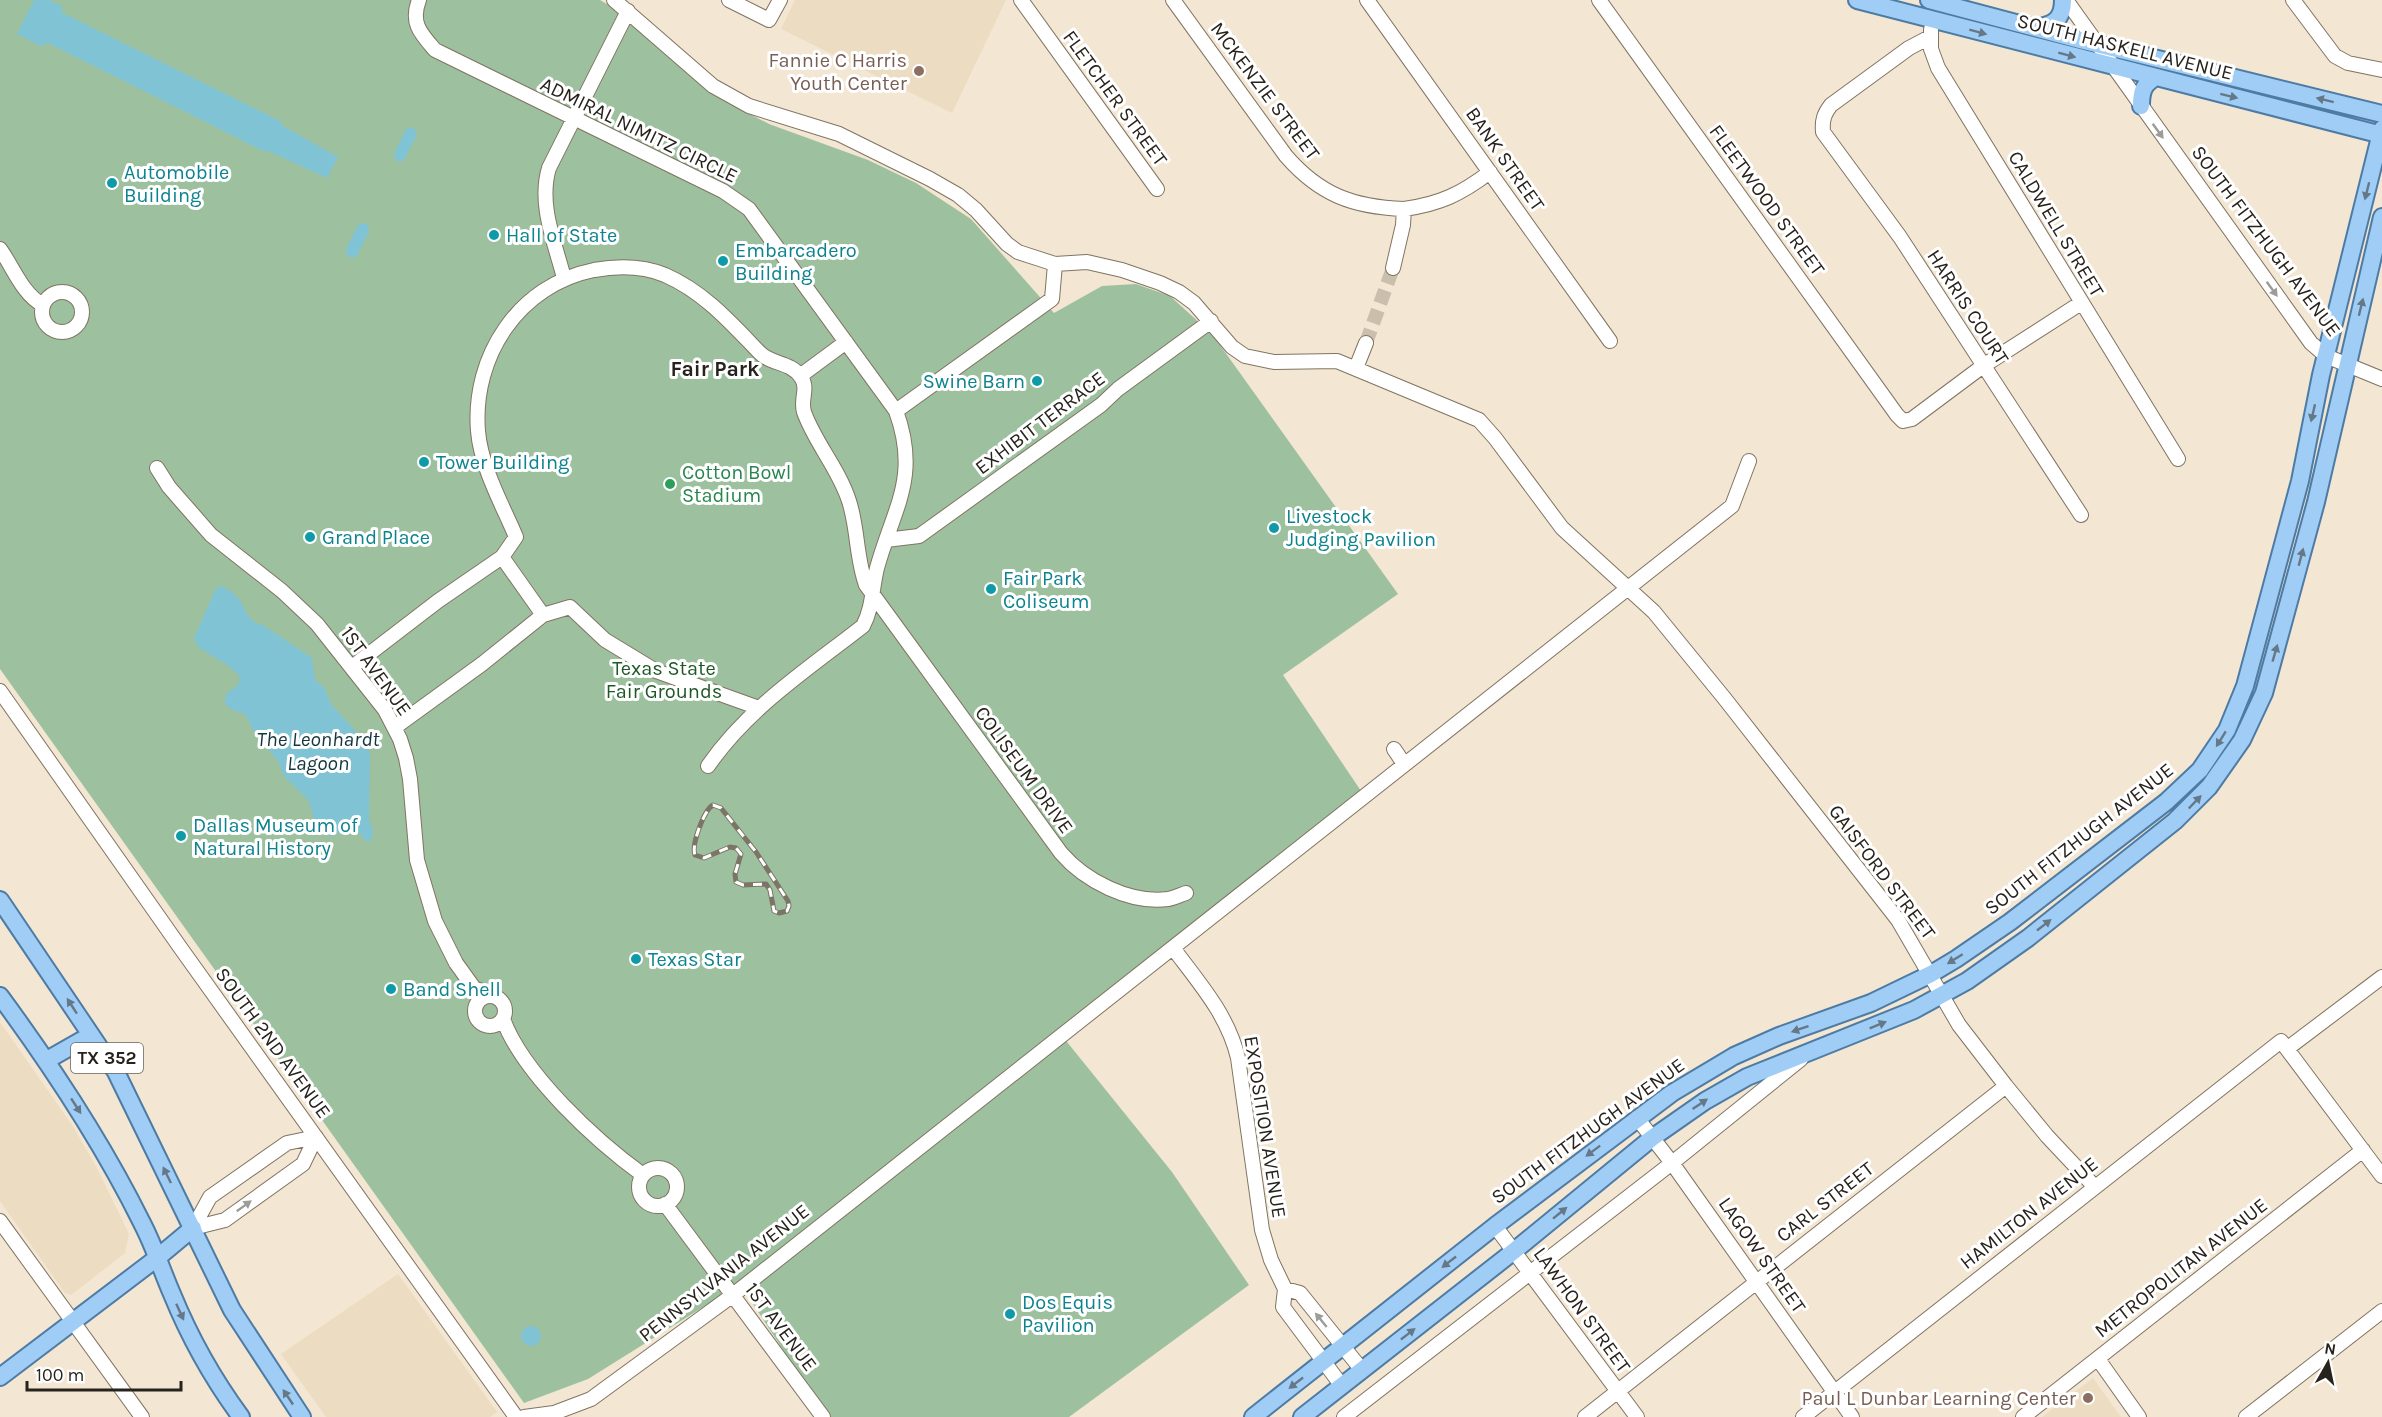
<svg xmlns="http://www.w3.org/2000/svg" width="2382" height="1417" viewBox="0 0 2382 1417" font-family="Karla,sans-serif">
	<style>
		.built { fill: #ecdcc1 }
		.green { fill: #9dc19e }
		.water { fill: #80c3d4 }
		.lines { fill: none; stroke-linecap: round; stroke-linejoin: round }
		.minor-tunnel { stroke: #cabfad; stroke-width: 14; stroke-dasharray: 14 7; stroke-linecap: butt }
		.minor-casing { stroke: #807462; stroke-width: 16 }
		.major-casing { stroke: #4d7ba4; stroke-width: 20 }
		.minor { stroke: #fff; stroke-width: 14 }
		.major { stroke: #a0cdf5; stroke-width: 16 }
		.rail-casing { stroke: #7c7467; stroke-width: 5 }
		.rail { stroke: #fff; stroke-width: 3; stroke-dasharray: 9; stroke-linecap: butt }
		.oneway { fill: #647888 }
		.oneway2 { fill: #9e9c98 }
		.education-dot { fill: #8d6e63; stroke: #fff; stroke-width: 2 }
		.culture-dot { fill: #0f9aa8; stroke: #fff; stroke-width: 2 }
		.leisure-dot { fill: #2e9e5b; stroke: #fff; stroke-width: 2 }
		.labels { text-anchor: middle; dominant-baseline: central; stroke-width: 6; stroke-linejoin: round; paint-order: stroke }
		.shield { fill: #fff; stroke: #68645f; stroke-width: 1.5 }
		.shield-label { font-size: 18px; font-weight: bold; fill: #27221b }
		.street-label { font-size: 20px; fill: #27221b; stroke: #fff }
		.education-label { font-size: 20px; fill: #785e54; stroke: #fff; text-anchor: end }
		.culture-label { font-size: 20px; fill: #0d838f; stroke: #fff; text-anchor: start }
		.leisure-label { font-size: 20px; fill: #27864d; stroke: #fff; text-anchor: start }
		.park-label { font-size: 20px; fill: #1d5825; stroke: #fff }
		.neighbourhood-label { font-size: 21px; font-weight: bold; fill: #27221b; stroke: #fff }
		.water-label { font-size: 21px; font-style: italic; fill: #14363e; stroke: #fff }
	</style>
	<rect width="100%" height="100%" fill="#f3e6d2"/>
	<path class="built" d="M795,0H1006L952,113L781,29Z
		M0,1022L72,1125L96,1166L129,1234L125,1253L71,1295L65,1293L0,1201Z
		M398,1274L497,1412L490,1417H326L281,1354Z
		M2093,1378L2121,1417H2042Z"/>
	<path class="green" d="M0,0H600L617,10L723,100L769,124L868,160L916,183L971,219L1054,313L1102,286L1136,284L1170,296L1212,334L1398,594L1283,675L1361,791L1063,1037L1172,1172L1249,1285L1069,1417H827L740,1284L588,1379L524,1403L0,669Z"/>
	<path class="water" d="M34,0H49L63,7L61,12L282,122L281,125L338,157L327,178L266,150L265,152L46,42L43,47L17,34Z
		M411,128L416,130L417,135L404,160L399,162L395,159L394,154L406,129Z
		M363,223L368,225L369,231L357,256L352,258L347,255L346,249L358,225Z
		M222,586C228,589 234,593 238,598C247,610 247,622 263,625L312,658L315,680L324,687L331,704L352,727L370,752L369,820L373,831L371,841H365L356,828L349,827L333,836L324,835L317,830L309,801L284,776L278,761L255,733L245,714L230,709L225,703L226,694L239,684V675L227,665L198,647L194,638L216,588Z
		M521 1336a10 10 0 1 1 20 0a10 10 0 1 1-20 0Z"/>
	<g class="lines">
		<path class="minor-tunnel" d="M1366,343L1393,268"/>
		<g class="minor-casing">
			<path id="minor" d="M419,0C410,23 421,34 435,50L723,191L749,209L896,411
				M614,0L713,86L749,106L839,134L930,179L958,195L976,210L1007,244L1018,252L1055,264L1087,262L1122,270L1160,283L1179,292L1194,303L1232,347L1245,356L1274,362L1337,361L1479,420L1495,438L1562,528L1654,612L1725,699L1898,920L1959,1025L2006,1086L2047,1136L2094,1186
				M729,0L769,20L780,0
				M1021,0L1157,189
				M1173,0L1286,156C1320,195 1353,207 1404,209
				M1367,0L1610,341
				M1599,0L1897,415L1903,421L1912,419L1983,366L2081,303
				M2066,0L2311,343L2326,356L2382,379
				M2293,0L2335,56L2348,63L2382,70
				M1931,29V49L1938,68L2178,459
				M1930,37L1909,48L1831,105C1824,114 1822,120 1823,132L1900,237L2081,515
				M0,249C13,267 23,295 43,305
				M1393,268L1403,225L1404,209C1440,204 1461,194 1490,172
				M564,278C555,243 538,204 549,168L628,11
				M42 312a20 20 0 1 1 40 0a20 20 0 1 1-40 0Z
				M1356,368L1366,343
				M800,376L846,342
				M157,468L169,487L211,535L282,591L317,624L385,710L400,739L406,758L410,779L417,860L435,921L456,963L474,988L491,995
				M886,540L919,536L1101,405L1118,389L1211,321
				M352,667L438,601L502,557
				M0,691L182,950L516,1417
				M759,708L656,671L605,640L570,607L543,615L502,557L516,537C502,504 481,467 478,431C472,356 519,285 594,270C617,266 643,266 665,275C704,292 731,323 759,352C771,365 790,361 801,377C809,389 800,399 804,412C815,443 839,469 849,501C858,528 856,558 866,585L1061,853C1085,881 1130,904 1168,899C1174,898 1180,895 1186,893
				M398,725L482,664L543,615
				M1394,749L1404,764
				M708,766C748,708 808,669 863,626C873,607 872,588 877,568C894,507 920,477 896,411L1052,299L1055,264
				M1173,948C1199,983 1228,1015 1238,1058L1262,1230L1271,1260L1285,1289L1283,1307L1342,1386
				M475 1011a15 15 0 1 1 30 0a15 15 0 1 1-30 0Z
				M503,1019C523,1074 596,1141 643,1175
				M2288,1048L2382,977
				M1637,1118L1672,1163L1852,1417
				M639 1187a19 19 0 1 1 38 0a19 19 0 1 1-38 0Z
				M665,1204L823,1417
				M0,1221L142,1417
				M1495,1226L1637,1417
				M193,1228L225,1220L303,1164L316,1137
				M193,1228L210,1197L287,1143L316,1137
				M1285,1289L1300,1293L1362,1370
				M2098,1359L2139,1417
				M524,1417L554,1413L591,1399L733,1295L1732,506L1749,461
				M1344,1417L1672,1163L1801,1059
				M1585,1417L2006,1086
				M1803,1417L2281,1041L2382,1176
				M2023,1417L2363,1150
				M2246,1417L2382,1311"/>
		</g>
		<g class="major-casing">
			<path id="major" d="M1857,0L2382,135
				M1929,0L2080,40L2382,114
				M2036,28C2054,25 2063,19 2063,0
				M2141,106C2141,92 2143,84 2156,77
				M0,900L116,1072L232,1310L302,1417
				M0,996C53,1068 102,1142 142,1223C154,1246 162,1271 172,1294C190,1338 213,1379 241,1417
				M47,1060L91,1035
				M0,1377L157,1258L193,1228
				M1253,1417L1495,1226L1672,1093L1734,1056L1779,1036L1871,1003L1931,974L1956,959L2010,922L2166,802L2200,770L2227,730L2245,686L2300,481L2321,375L2382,129
				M1302,1417L1514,1251L1652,1138L1705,1101L1747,1077L1914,1010L1967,981L2028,938L2175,821L2209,787L2242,740L2264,693L2316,502L2382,217"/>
		</g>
		<use href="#minor" class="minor"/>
		<use href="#major" class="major"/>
		<g class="rail-casing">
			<path id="rail" d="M713,805L721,808L756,852L788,901L789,906L787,911L779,913L774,911L770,890L766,884L743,885L736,882L735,874L741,854L736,848L730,847L704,858L695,855C691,845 704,810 713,805Z"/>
		</g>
		<use href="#rail" class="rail"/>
	</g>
	<defs><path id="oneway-solid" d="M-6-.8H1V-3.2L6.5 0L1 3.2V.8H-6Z" transform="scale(1.5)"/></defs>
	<g class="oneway">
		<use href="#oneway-solid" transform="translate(1978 32) rotate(15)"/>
		<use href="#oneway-solid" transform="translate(2067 55) rotate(15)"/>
		<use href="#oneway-solid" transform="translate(2229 96) rotate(14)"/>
		<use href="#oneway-solid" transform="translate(2325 100) rotate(-166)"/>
		<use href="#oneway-solid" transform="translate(2367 191) rotate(104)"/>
		<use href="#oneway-solid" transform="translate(2361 307) rotate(-76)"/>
		<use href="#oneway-solid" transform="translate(2313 413) rotate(103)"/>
		<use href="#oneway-solid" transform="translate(2301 557) rotate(-75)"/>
		<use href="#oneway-solid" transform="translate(2275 653) rotate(-74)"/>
		<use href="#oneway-solid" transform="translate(2221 739) rotate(122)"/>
		<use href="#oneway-solid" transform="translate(2195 802) rotate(-46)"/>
		<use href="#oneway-solid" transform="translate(2044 925) rotate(-38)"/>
		<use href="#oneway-solid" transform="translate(1955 959) rotate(148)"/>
		<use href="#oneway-solid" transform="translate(72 1006) rotate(-123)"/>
		<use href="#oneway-solid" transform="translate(1878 1025) rotate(-22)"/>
		<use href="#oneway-solid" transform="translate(1800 1029) rotate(161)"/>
		<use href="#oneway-solid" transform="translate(1700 1104) rotate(-34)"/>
		<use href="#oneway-solid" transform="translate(76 1106) rotate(57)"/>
		<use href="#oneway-solid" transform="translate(1593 1151) rotate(143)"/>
		<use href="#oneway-solid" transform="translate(167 1175) rotate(-116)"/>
		<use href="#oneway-solid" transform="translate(1560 1213) rotate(-39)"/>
		<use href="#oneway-solid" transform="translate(1449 1262) rotate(142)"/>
		<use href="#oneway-solid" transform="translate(180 1312) rotate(65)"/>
		<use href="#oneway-solid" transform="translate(1408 1334) rotate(-38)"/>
		<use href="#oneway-solid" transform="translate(1296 1383) rotate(142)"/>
		<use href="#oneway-solid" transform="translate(288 1397) rotate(-124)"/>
	</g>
	<g class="oneway2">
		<use href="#oneway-solid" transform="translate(2158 131) rotate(54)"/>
		<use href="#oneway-solid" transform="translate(2272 289) rotate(54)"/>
		<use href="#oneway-solid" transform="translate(244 1206) rotate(-36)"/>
		<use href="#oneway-solid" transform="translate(1321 1320) rotate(-129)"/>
	</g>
	<g class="education-dot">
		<circle cx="919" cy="71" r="6"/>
		<circle cx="2088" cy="1398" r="6"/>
	</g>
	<g class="culture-dot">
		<circle cx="112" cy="183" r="6"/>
		<circle cx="494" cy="235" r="6"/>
		<circle cx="723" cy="261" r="6"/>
		<circle cx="1037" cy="381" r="6"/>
		<circle cx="424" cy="462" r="6"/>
		<circle cx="1274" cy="528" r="6"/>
		<circle cx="310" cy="537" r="6"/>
		<circle cx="991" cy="589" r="6"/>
		<circle cx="181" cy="836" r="6"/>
		<circle cx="636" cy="959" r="6"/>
		<circle cx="391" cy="989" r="6"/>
		<circle cx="1010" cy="1314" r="6"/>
	</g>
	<circle class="leisure-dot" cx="670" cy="484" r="6"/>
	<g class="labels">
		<rect class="shield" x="71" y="1043" width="72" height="30" rx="4.5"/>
		<g class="shield-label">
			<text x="107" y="1058">TX 352</text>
		</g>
		<g class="street-label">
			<text transform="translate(2125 47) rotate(14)">SOUTH HASKELL AVENUE</text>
			<text transform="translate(1265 91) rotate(53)">MCKENZIE STREET</text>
			<text transform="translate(1115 98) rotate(54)">FLETCHER STREET</text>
			<text transform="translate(639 130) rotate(26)">ADMIRAL NIMITZ CIRCLE</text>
			<text transform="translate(1505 159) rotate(55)">BANK STREET</text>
			<text transform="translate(1767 200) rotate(54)">FLEETWOOD STREET</text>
			<text transform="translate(2056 224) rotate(59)">CALDWELL STREET</text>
			<text transform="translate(2266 241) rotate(53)">SOUTH FITZHUGH AVENUE</text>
			<text transform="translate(1968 307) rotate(57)">HARRIS COURT</text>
			<text transform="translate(1040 423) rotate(-37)">EXHIBIT TERRACE</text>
			<text transform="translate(376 671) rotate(54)">1ST AVENUE</text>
			<text transform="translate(1024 770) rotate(54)">COLISEUM DRIVE</text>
			<text transform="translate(2079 839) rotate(-38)">SOUTH FITZHUGH AVENUE</text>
			<text transform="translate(1882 872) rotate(53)">GAISFORD STREET</text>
			<text transform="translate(273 1043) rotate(54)">SOUTH 2ND AVENUE</text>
			<text transform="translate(1265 1127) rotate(81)">EXPOSITION AVENUE</text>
			<text transform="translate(1588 1131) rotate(-36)">SOUTH FITZHUGH AVENUE</text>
			<text transform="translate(1825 1202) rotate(-38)">CARL STREET</text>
			<text transform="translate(2029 1213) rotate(-38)">HAMILTON AVENUE</text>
			<text transform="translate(1762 1255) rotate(55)">LAGOW STREET</text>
			<text transform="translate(2181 1268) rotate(-38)">METROPOLITAN AVENUE</text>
			<text transform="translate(724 1273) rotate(-38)">PENNSYLVANIA AVENUE</text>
			<text transform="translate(1582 1310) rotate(54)">LAWHON STREET</text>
			<text transform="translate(781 1327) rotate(53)">1ST AVENUE</text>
		</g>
		<g class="education-label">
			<text x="907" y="60">Fannie C Harris<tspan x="907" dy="23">Youth Center</tspan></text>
			<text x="2076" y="1398">Paul L Dunbar Learning Center</text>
		</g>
		<g class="culture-label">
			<text x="124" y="172">Automobile<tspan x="124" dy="23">Building</tspan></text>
			<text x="506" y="235">Hall of State</text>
			<text x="735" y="250">Embarcadero<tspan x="735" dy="23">Building</tspan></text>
			<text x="1025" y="381" text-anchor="end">Swine Barn</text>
			<text x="436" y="462">Tower Building</text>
			<text x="1286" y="516">Livestock<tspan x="1286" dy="23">Judging Pavilion</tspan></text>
			<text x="322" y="537">Grand Place</text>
			<text x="1003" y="578">Fair Park<tspan x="1003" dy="23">Coliseum</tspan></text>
			<text x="193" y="825">Dallas Museum of<tspan x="193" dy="23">Natural History</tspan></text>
			<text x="648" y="959">Texas Star</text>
			<text x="403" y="989">Band Shell</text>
			<text x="1022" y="1302">Dos Equis<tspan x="1022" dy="23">Pavilion</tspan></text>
		</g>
		<g class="leisure-label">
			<text x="682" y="472">Cotton Bowl<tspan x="682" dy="23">Stadium</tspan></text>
		</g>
		<g class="park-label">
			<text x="664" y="668">Texas State<tspan x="664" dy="23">Fair Grounds</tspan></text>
		</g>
		<g class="neighbourhood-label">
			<text x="715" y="369">Fair Park</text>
		</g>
		<g class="water-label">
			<text x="318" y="739">The Leonhardt<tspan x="318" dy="24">Lagoon</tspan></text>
		</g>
	</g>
	<g transform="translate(2328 1363) rotate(9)" stroke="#ffffff" stroke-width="4.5" paint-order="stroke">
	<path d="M0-4.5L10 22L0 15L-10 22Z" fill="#27221b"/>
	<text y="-9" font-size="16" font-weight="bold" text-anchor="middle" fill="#27221b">N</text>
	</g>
	<path d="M27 1381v9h154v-9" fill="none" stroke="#27221b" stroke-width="3"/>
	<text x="36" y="1381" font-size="18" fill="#27221b" stroke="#ffffff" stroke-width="4.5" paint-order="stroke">100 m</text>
</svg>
